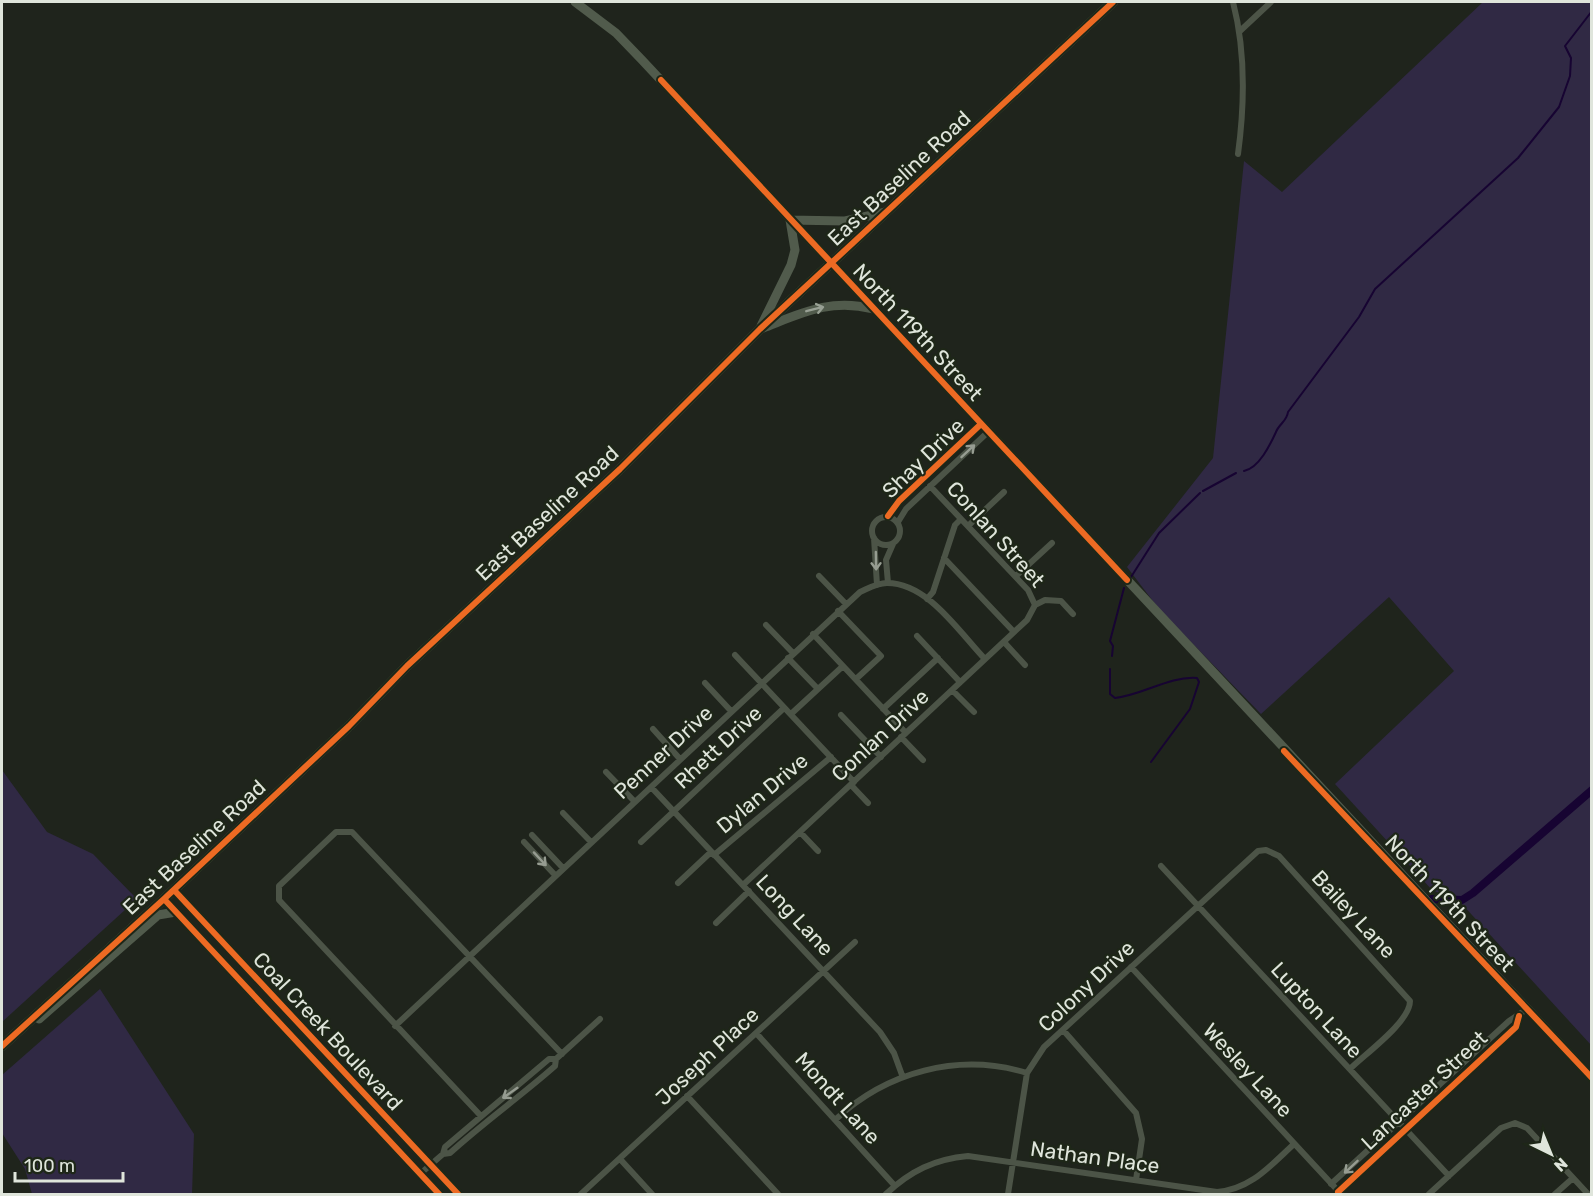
<svg xmlns="http://www.w3.org/2000/svg" width="1593" height="1196" viewBox="0 0 1593 1196" font-family="Rubik,sans-serif">
	<style>
		.green { fill: #302944 }
		.lines { fill: none; stroke-linecap: round; stroke-linejoin: round }
		.stream { stroke: #170432; stroke-width: 2 }
		.canal { stroke: #170432; stroke-width: 8 }
		.street { stroke: #4c5447; stroke-width: 6 }
		.secondary { stroke: #515b4c; stroke-width: 9 }
		.primary { stroke: #4f5a48; stroke-width: 10 }
		.cycleway-casing { stroke: #1e2718; stroke-width: 10 }
		.cycleway { stroke: #ed6a23; stroke-width: 6 }
		.oneway { stroke: #98a094 }
		.oneway2 { stroke: #969c91 }
		.labels { text-anchor: middle; dominant-baseline: central; stroke-width: 4.5; stroke-linejoin: round; paint-order: stroke }
		.street-label { font-size: 21px; fill: #dfe5db; stroke: #1e2718 }
	</style>
	<rect width="100%" height="100%" fill="#1f241c"/>
	<path class="green" d="M1483,2H1591V1045L1461,903L1432,890L1335,784L1454,671L1389,597L1261,714L1159,609L1127,567L1213,458L1244,161L1282,192Z
		M2,770L47,832L93,854L137,899L2,1022Z
		M100,989L194,1134L192,1194H32L25,1169L2,1133V1075Z"/>
	<g class="lines">
		<path class="stream" d="M1244,471C1259,468 1270,445 1276,432C1279,424 1287,421 1288,412L1359,317L1375,289L1518,158L1559,107L1570,76L1571,58L1565,46L1592,11
			M1203,491L1236,473
			M1131,577L1159,533L1200,493
			M1112,656L1113,646L1110,641L1124,588
			M1110,669V694L1115,698C1143,695 1169,676 1197,678L1199,682L1190,709L1151,762"/>
		<path class="canal" d="M1432,899L1462,900L1473,893L1592,790"/>
		<path class="street" d="M1233,2C1246,52 1245,102 1238,154
			M1240,31L1271,2
			M930,486L1028,590L1035,605
			M888,516L899,501L981,424
			M872 531a14 14 0 1 1 28 0a14 14 0 1 1-28 0Z
			M898,522L906,509L988,432
			M968,526L1004,492
			M874,538L877,585
			M944,558L1014,632
			M819,576L846,604
			M1016,576L1052,543
			M888,583L886,560L893,544
			M927,599L933,592L955,525L961,519
			M1035,605L1045,600L1061,601L1073,614
			M838,611L881,656L856,679
			M766,625L793,653
			M813,634L906,733
			M917,636L960,682
			M1004,642L1025,665
			M735,655L854,782
			M788,658L818,689
			M705,683L731,711
			M952,690L974,712
			M883,709L938,658
			M791,714L843,666
			M841,715L881,757
			M653,729L680,759
			M901,737L923,760
			M606,772L635,802
			M851,785L868,803
			M651,787L880,1032L894,1053L902,1075
			M563,813L591,842
			M800,832L818,851
			M532,835L563,868
			M524,842L555,875
			M641,842L784,708
			M714,855L831,757
			M1161,866L1449,1176
			M678,883L711,852
			M743,885L1027,620L1035,605
			M716,923L749,891
			M1131,967L1341,1194
			M395,1026L860,592C869,588 877,583 887,583C928,583 959,632 985,659
			M1063,1030L1136,1113L1142,1139L1136,1180
			M756,1033L895,1186
			M687,1096L778,1194
			M480,1115L279,900V886L336,832H352L562,1054
			M835,1120C886,1072 958,1052 1027,1073
			M443,1154L450,1153C484,1122 521,1096 555,1066L556,1059
			M620,1159L652,1194
			M420,1174L443,1154L445,1147L549,1059H556L600,1019
			M1331,1184L1509,1021L1527,1009
			M1338,1192L1516,1027L1519,1016
			M581,1194L855,942
			M886,1194C910,1171 935,1159 968,1156L1217,1192C1251,1189 1270,1166 1294,1144
			M1008,1194L1027,1073L1044,1047L1258,851L1266,850L1279,856L1410,1001C1410,1022 1365,1054 1350,1069
			M1429,1194L1501,1128L1515,1123L1527,1128L1588,1194
			M1555,1194L1573,1178"/>
		<path class="secondary" d="M575,2L616,33L642,60L1592,1078
			M761,326L791,265L795,250L790,220L845,221L886,212
			M763,328C802,313 831,298 873,309
			M174,890L458,1194
			M164,899L439,1194
			M39,1019L158,915L176,912"/>
		<path class="primary" d="M2,1046L164,899L349,726L407,666L620,469L760,329L1113,2"/>
		<g class="cycleway-casing">
			<path id="cycleway" d="M661,80L1127,580
				M888,516L899,501L981,424
				M1284,751L1592,1078
				M174,890L458,1194
				M164,899L439,1194
				M2,1046L164,899L349,726L407,666L620,469L760,329L1113,2
				M1338,1192L1516,1027L1519,1016"/>
		</g>
		<use href="#cycleway" class="cycleway"/>
	</g>
	<defs><path id="oneway-shaft" d="M-6 0H5M1.5-3L5.5 0L1.5 3" fill="none" stroke-width="1.6" stroke-linecap="round" stroke-linejoin="round" transform="scale(1.5)"/></defs>
	<use class="oneway" href="#oneway-shaft" transform="translate(815 309) rotate(-14)"/>
	<g class="oneway2">
		<use href="#oneway-shaft" transform="translate(968 451) rotate(-43)"/>
		<use href="#oneway-shaft" transform="translate(876 561) rotate(89)"/>
		<use href="#oneway-shaft" transform="translate(540 859) rotate(47)"/>
		<use href="#oneway-shaft" transform="translate(510 1093) rotate(145)"/>
		<use href="#oneway-shaft" transform="translate(1351 1167) rotate(137)"/>
	</g>
	<g class="labels">
		<g class="street-label">
			<text transform="translate(899 178) rotate(-43)">East Baseline Road</text>
			<text transform="translate(918 332) rotate(47)">North 119th Street</text>
			<text transform="translate(923 458) rotate(-44)">Shay Drive</text>
			<text transform="translate(547 513) rotate(-43)">East Baseline Road</text>
			<text transform="translate(996 534) rotate(48)">Conlan Street</text>
			<text transform="translate(880 735) rotate(-43)">Conlan Drive</text>
			<text transform="translate(718 747) rotate(-43)">Rhett Drive</text>
			<text transform="translate(663 752) rotate(-43)">Penner Drive</text>
			<text transform="translate(762 793) rotate(-40)">Dylan Drive</text>
			<text transform="translate(194 847) rotate(-43)">East Baseline Road</text>
			<text transform="translate(1450 903) rotate(47)">North 119th Street</text>
			<text transform="translate(1354 914) rotate(47)">Bailey Lane</text>
			<text transform="translate(795 915) rotate(47)">Long Lane</text>
			<text transform="translate(1086 986) rotate(-43)">Colony Drive</text>
			<text transform="translate(1317 1010) rotate(47)">Lupton Lane</text>
			<text transform="translate(328 1031) rotate(47)">Coal Creek Boulevard</text>
			<text transform="translate(707 1056) rotate(-43)">Joseph Place</text>
			<text transform="translate(1248 1070) rotate(47)">Wesley Lane</text>
			<text transform="translate(1424 1090) rotate(-43)">Lancaster Street</text>
			<text transform="translate(838 1098) rotate(48)">Mondt Lane</text>
			<text transform="translate(1095 1157) rotate(8)">Nathan Place</text>
		</g>
	</g>
	<rect width="1593" height="1196" fill="none" stroke="#dfe5db" stroke-width="6"/>
	<g transform="translate(1551 1154) rotate(137)" stroke="#1e2718" stroke-width="4.5" paint-order="stroke">
	<path d="M0-4.5L10 22L0 15L-10 22Z" fill="#dfe5db"/>
	<text y="-9" font-size="16" font-weight="bold" text-anchor="middle" fill="#dfe5db">N</text>
	</g>
	<path d="M15 1172v9h108v-9" fill="none" stroke="#dfe5db" stroke-width="3"/>
	<text x="24" y="1172" font-size="18" fill="#dfe5db" stroke="#1e2718" stroke-width="4.5" paint-order="stroke">100 m</text>
</svg>
